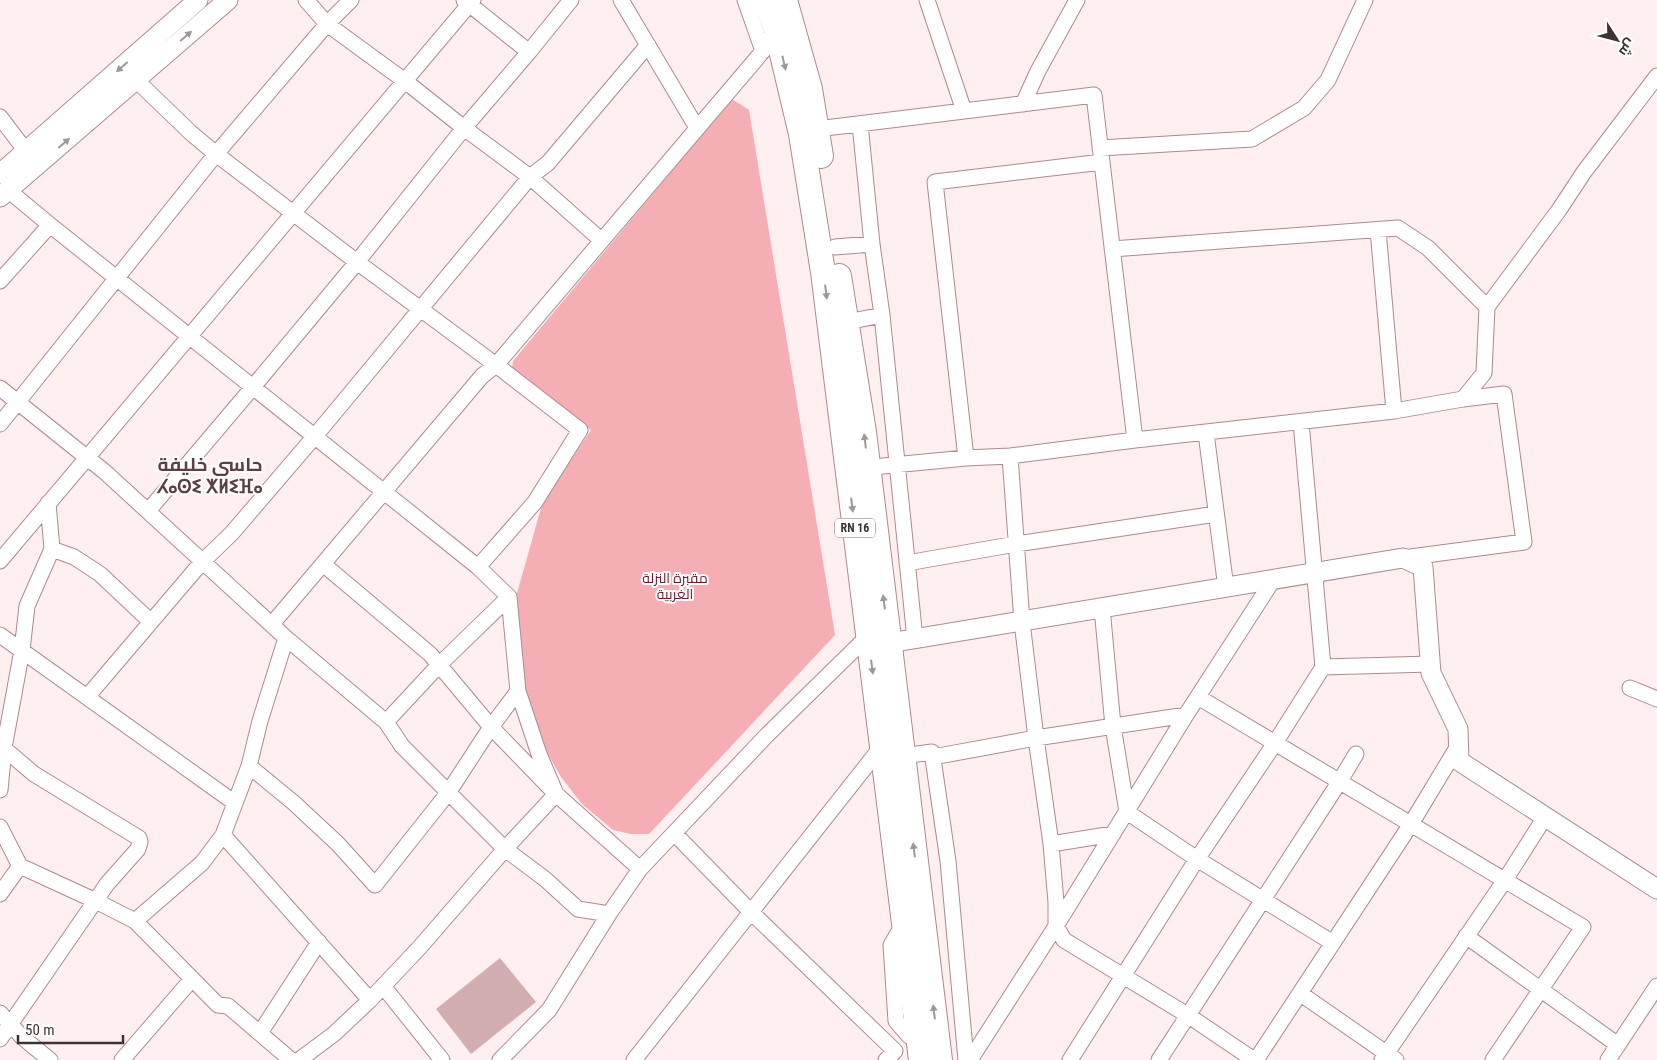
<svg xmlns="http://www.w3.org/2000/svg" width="1657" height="1060" viewBox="0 0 1657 1060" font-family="'Roboto Condensed',Cairo,'Noto Sans Tifinagh',sans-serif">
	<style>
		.green { fill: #f5aeb4 }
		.building { fill: #d2aeb1 }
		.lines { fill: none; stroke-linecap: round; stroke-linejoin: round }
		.minor-casing { stroke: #ad8a8d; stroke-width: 17 }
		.tertiary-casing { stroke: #ad8a8d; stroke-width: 21 }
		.primary-casing { stroke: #ad8a8d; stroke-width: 26 }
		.minor { stroke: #fff; stroke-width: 15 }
		.tertiary { stroke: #fff; stroke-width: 19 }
		.primary { stroke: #fff; stroke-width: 24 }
		.oneway { fill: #9f9898 }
		.labels { text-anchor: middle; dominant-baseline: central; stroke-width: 4; stroke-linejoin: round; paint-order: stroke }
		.shield { fill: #fff; stroke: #796f70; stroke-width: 1 }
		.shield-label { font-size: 12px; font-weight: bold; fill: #3f3132 }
		.park-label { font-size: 14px; fill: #6c182a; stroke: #fff }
		.district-label { font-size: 19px; font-weight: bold; fill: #5c3f41; stroke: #fff }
	</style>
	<rect width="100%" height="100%" fill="#ffeff0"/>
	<path class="green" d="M732,99L749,110L835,635L649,834H631L613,830L582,804L561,777L542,744L526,696L512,611L543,501L591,430L512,369L513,361Z"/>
	<path class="building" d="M500,958L536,1002L471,1054L436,1009Z"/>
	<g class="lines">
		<g class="minor-casing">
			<path id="minor" d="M306,0L327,24L405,81L464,128L530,177L601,240
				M464,0L529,52
				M621,0L697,128
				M745,0L763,51
				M927,0L964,111
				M136,80L191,133L216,154L357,262L496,365L580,430L535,502L478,567
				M1023,104L1038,71L1077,0
				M0,117L32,159
				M860,124L872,244L882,315L915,639
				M817,129L1094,95L1135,440
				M1100,148L1252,139L1304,108L1328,80L1365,0
				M8,190L50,225L478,567L509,597L518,691L539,754L556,794L505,849L420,947L370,1000L334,1034L299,1060
				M1378,230L1394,411
				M835,247L872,244
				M1112,249L1398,228L1428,248L1487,307
				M0,281L50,225
				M847,322L882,315
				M0,388L105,472L286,638L386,722L402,746L505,849L545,879L578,909L609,914
				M0,424L216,154L327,24L351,0
				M1206,433L1226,588
				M1010,456L1022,622L1036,738L1051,844L1056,902V926L1064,940L1189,1016L1254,1060
				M966,458L935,182L1102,162
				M862,468L966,458L1010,456L1135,440L1394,411L1463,399L1484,373L1487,307L1559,210L1584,172L1657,76
				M148,511L253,387L357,262L464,128L529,52L571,0
				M52,549L74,557L100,574L151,622
				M1403,558L1524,542L1504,394L1463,399
				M0,561L473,0
				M907,563L1016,544L1216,514
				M323,564L430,654L491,727L556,794L640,869
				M1102,608L1113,726L1127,812L1197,859L1333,943
				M272,624L482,376L496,365L763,51L776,29
				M0,635L235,803
				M1323,667L1431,664
				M1630,688L1657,699
				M87,697L202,562L232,533L315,436L530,177L548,163L648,45
				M1198,697L1583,927L1493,1060
				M386,722L439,665L509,597
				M0,745L34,774L139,838L140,842L138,849L107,884L0,1039
				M903,756L932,752L948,861L966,1060
				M933,757L1036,738L1186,715
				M249,766L294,803L338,844L375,885L448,793L491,727L518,691
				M0,790L4,748L22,650L27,606L52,549L48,503
				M0,827L20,866L96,901L135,921L218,1005L228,1006L291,1060
				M674,833L751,912L895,1051L886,1060
				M223,835L370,1000
				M1051,844L1113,834
				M0,894L20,866
				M135,921L202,863L223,835L249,766L260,721L286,638
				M904,923L891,945L896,1021L909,1036L918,1039
				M1466,936L1618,1045
				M383,986L442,1060
				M1301,994L1396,1060
				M0,1013L22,1037L50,1060
				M260,1033L319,942
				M122,1060L192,979
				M500,1060L549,1010L609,914L640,869L767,735L868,636
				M634,1060L882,746
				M970,1060L1056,926L1186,715L1273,580
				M1070,1060L1197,859L1275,743L1323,667L1301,422
				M1159,1060L1340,781L1356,754
				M1256,1060L1411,824L1458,746
				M1382,1060L1505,880L1545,817
				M1608,1060L1657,986"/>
		</g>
		<g class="tertiary-casing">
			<path id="tertiary" d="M0,174L198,0
				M0,197L228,0
				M889,643L1403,558L1423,567L1431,673L1458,729L1459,761L1657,889"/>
		</g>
		<g class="primary-casing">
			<path id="primary" d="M765,0L776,29L801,134L823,272L921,1060
				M785,0L810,89L821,156
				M839,276L864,432L940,1060"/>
		</g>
		<use href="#minor" class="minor"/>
		<use href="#tertiary" class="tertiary"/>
		<use href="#primary" class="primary"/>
	</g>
	<defs><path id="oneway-solid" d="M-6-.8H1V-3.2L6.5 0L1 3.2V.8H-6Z" transform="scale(1.25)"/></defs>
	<g class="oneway">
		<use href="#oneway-solid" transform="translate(186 36) rotate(-41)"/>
		<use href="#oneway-solid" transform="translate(784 63) rotate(77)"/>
		<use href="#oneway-solid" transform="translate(122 67) rotate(139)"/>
		<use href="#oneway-solid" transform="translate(64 143) rotate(-41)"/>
		<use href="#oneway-solid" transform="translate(826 292) rotate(83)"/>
		<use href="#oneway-solid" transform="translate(865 441) rotate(-97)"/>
		<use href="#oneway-solid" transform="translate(852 505) rotate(83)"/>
		<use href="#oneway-solid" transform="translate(884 602) rotate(-97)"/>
		<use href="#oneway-solid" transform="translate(872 667) rotate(83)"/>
		<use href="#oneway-solid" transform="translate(914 850) rotate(-97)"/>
		<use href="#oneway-solid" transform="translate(934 1012) rotate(-97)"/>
	</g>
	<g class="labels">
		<rect class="shield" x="835" y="518.5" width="40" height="19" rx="4"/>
		<g class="shield-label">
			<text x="855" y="528">RN 16</text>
		</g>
		<g class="park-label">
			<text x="675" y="578">مقبرة النزلة<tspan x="675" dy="16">الغربية</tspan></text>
		</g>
		<g class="district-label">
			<text x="210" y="464">حاسي خليفة<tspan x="210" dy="22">ⵃⴰⵙⵉ ⵅⵍⵉⴼⴰ</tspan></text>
		</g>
	</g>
	<g transform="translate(1617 40) rotate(126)" stroke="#ffffff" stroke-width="4" paint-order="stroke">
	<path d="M0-4L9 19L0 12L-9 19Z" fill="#3f3132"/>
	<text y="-8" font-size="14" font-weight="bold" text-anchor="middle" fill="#3f3132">ش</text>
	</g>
	<path d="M18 1035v8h105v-8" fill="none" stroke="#3f3132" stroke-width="2.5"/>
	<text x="25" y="1035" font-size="15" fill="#3f3132" stroke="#ffffff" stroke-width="4" paint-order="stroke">50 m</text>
</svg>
